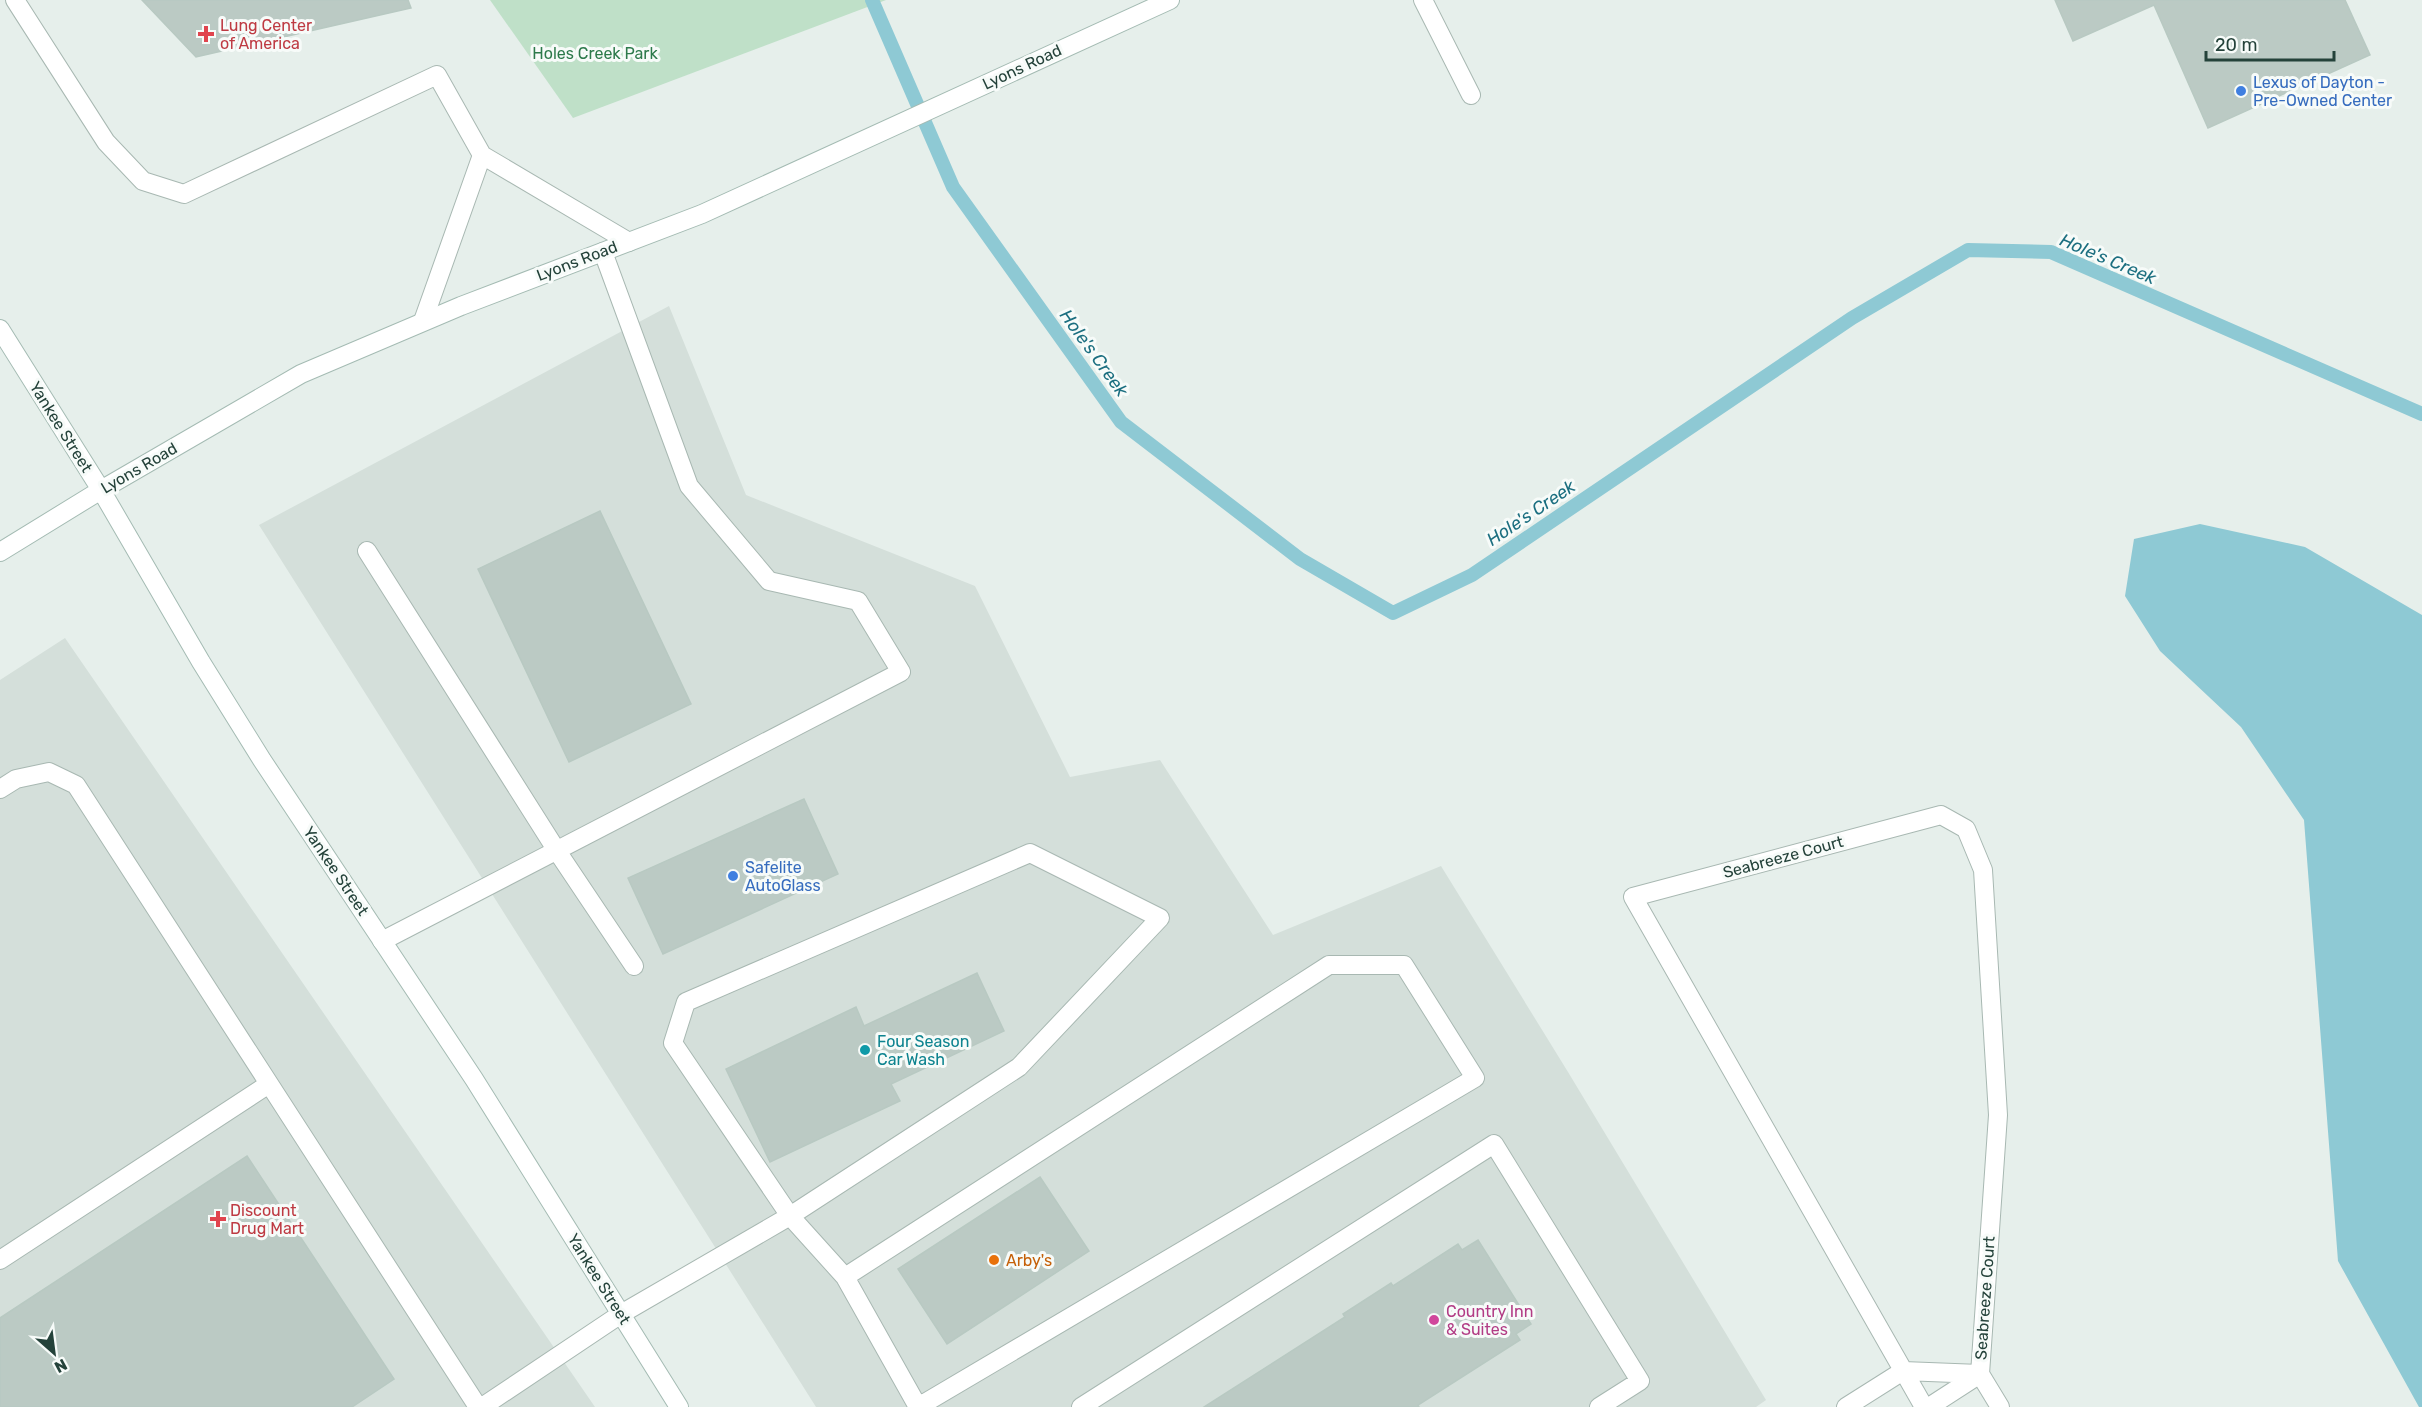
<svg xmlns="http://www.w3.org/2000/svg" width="2422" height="1407" viewBox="0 0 2422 1407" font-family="Rubik,sans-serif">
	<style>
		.built { fill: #d4dfda }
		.green { fill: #bfe0c8 }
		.water { fill: #8ec9d4 }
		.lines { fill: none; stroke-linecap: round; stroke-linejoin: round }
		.stream { stroke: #8ec9d4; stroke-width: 14 }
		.building { fill: #bbcac4; stroke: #b8c9c2; stroke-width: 1.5 }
		.lane-casing { stroke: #a8b8b2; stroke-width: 20 }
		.street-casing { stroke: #a8b8b2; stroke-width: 20 }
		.secondary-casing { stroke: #a4bbb3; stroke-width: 20 }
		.lane { stroke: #fff; stroke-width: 18 }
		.street { stroke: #fff; stroke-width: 18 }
		.secondary { stroke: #fff; stroke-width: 18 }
		.health-dot { fill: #e0444e; stroke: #f7fbf9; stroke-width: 2 }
		.shop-dot { fill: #3f7fe0; stroke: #f7fbf9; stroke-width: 2 }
		.culture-dot { fill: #0f9aa8; stroke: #f7fbf9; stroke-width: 2 }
		.food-dot { fill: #e8710a; stroke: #f7fbf9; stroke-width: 2 }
		.hotel-dot { fill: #d1479c; stroke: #f7fbf9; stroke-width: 2 }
		.labels { text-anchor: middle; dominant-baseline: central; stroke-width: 6; stroke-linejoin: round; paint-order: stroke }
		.health-label { font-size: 16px; fill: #be3a42; stroke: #f7fbf9; text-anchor: start }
		.park-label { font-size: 16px; fill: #2d7a4b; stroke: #f7fbf9 }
		.street-label { font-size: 16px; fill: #24423a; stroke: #f7fbf9 }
		.shop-label { font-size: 16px; fill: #366cbe; stroke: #f7fbf9; text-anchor: start }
		.culture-label { font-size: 16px; fill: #0d838f; stroke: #f7fbf9; text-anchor: start }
		.food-label { font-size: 16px; fill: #c56008; stroke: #f7fbf9; text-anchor: start }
		.hotel-label { font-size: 16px; fill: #b23c85; stroke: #f7fbf9; text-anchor: start }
		.water-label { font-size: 18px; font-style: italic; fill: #1c6f80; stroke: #f7fbf9 }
	</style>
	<rect width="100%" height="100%" fill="#e6efeb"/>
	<path class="built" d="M669,306L746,495L975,586L1070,777L1160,760L1273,935L1441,866L1568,1072L1766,1400L1756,1407H816L259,525Z
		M65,638L595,1407H0V680Z"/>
	<path class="green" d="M490,0H886L573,118Z"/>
	<path class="water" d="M2200,524L2305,547L2422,615V1407H2419L2338,1261L2304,820L2241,727L2160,651L2125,596L2134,539Z"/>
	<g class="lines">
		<path class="stream" d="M872,0L953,187L1121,422L1300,559L1393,613L1472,575L1852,318L1968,250L2051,252L2422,414"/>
	</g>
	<path class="building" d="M142,0H408L411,8L196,57Z
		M2055,0H2345L2370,55L2208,128L2154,5L2073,41Z
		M600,511L691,704L569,762L478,569Z
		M804,799L838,874L663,954L628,878Z
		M977,973L1004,1031L891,1084L900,1101L770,1162L726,1069L856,1007L864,1026Z
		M247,1156L394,1379L352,1407H0V1318Z
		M1040,1177L1089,1251L947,1344L898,1269Z
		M1478,1240L1531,1324L1516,1334L1520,1340L1418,1405L1419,1407H1204L1345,1317L1343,1314L1391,1283L1393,1286L1458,1244L1462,1250Z"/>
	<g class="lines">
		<g class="lane-casing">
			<path id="lane" d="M15,0L106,142L143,181L184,194L437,75L482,155
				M1423,0L1471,95
				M423,321L482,155L629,242
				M367,551L557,851L634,966
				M0,789L16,779L49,772L76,785L478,1407
				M382,941L901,672L858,601L769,581L689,486L603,252
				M0,1260L269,1084
				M845,1277L1329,965H1404L1475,1078L918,1407
				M482,1407L621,1314L790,1216L1019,1067L1160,918L1030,853L686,1002L673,1043L790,1216L845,1277L918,1407
				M1081,1407L1494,1144L1640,1381L1599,1407"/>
		</g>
		<g class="street-casing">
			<path id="street" d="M1980,1374L2000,1407
				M1846,1407L1903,1371L1980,1374
				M1924,1407L1633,897L1941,815L1966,829L1983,870L1998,1115L1980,1374
				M1929,1407L1980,1374"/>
		</g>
		<g class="secondary-casing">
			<path id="secondary" d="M0,329L101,490L201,662L262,760L474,1079L679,1407
				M0,552L101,490L301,374L461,306L702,214L1170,0"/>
		</g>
		<use href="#lane" class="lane"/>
		<use href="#street" class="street"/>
		<use href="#secondary" class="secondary"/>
	</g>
	<g class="health-dot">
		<path d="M203 25h6v6h6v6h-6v6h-6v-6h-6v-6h6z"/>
		<path d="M215 1210h6v6h6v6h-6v6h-6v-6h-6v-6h6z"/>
	</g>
	<g class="shop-dot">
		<circle cx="2241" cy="91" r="6"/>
		<circle cx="733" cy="876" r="6"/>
	</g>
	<circle class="culture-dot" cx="865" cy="1050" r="6"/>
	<circle class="food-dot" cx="994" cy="1260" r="6"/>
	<circle class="hotel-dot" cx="1434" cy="1320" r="6"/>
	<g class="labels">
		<g class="health-label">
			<text x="220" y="25">Lung Center<tspan x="220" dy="18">of America</tspan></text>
			<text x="230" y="1210">Discount<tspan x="230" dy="18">Drug Mart</tspan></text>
		</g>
		<g class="park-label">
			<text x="595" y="53">Holes Creek Park</text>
		</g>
		<g class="street-label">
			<text transform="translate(1022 67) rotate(-25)">Lyons Road</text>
			<text transform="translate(577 261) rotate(-21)">Lyons Road</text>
			<text transform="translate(61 427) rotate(58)">Yankee Street</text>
			<text transform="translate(139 468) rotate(-30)">Lyons Road</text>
			<text transform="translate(1783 857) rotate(-15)">Seabreeze Court</text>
			<text transform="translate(336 871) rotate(56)">Yankee Street</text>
			<text transform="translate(599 1279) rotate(58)">Yankee Street</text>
			<text transform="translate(1985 1298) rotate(-86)">Seabreeze Court</text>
		</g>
		<g class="shop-label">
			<text x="2253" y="82">Lexus of Dayton -<tspan x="2253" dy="18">Pre-Owned Center</tspan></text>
			<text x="745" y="867">Safelite<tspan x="745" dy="18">AutoGlass</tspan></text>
		</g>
		<g class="culture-label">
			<text x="877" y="1041">Four Season<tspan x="877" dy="18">Car Wash</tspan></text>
		</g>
		<g class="food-label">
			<text x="1006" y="1260">Arby's</text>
		</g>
		<g class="hotel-label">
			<text x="1446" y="1311">Country Inn<tspan x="1446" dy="18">&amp; Suites</tspan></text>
		</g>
		<g class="water-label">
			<text transform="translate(2108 259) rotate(23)">Hole's Creek</text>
			<text transform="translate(1094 353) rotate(54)">Hole's Creek</text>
			<text transform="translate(1531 513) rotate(-34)">Hole's Creek</text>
		</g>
	</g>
	<g transform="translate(54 1353) rotate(152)" stroke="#f7fbf9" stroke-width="4.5" paint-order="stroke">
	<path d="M0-4.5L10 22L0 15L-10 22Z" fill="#24423a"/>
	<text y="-9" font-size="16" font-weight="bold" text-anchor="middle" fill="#24423a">N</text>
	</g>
	<path d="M2206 51v9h128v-9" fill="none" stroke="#24423a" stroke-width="3"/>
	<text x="2215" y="51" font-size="18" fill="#24423a" stroke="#f7fbf9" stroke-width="4.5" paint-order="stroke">20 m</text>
</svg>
